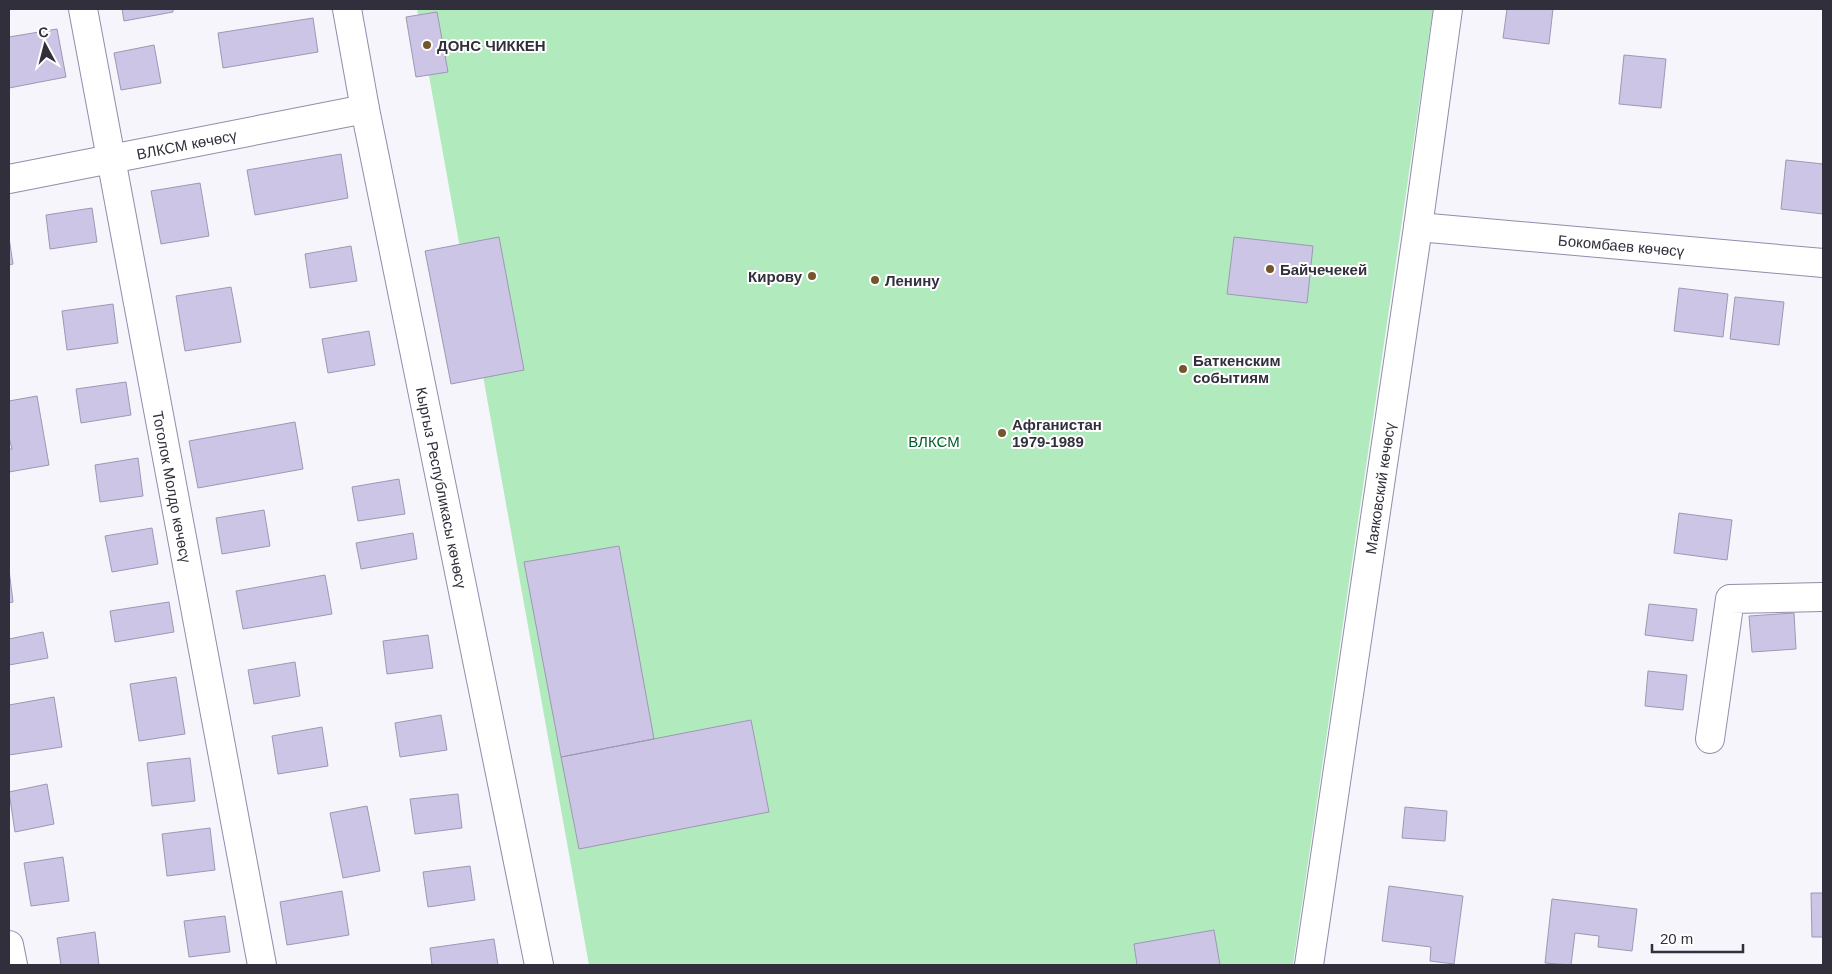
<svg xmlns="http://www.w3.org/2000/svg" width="1832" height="974" viewBox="0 0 1832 974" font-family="Helvetica,sans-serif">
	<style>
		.green { fill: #b1eabd }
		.building { fill: #cdc5e5; stroke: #9e97b5 }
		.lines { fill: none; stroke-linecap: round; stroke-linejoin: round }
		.minor-casing { stroke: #928cab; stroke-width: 30 }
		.tertiary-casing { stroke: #928cab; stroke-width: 30 }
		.secondary-casing { stroke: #928cab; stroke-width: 30 }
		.minor { stroke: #fff; stroke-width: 28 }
		.tertiary { stroke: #fff; stroke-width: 28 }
		.secondary { stroke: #fff; stroke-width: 28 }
		.poi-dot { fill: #75552b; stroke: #fff; stroke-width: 2 }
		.labels { text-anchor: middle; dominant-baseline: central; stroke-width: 4; stroke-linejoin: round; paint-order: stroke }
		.poi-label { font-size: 15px; font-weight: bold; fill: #312f3b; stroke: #fff; text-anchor: start }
		.street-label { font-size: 15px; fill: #312f3b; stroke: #fff }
		.park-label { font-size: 15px; fill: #005c28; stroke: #fff }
	</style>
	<rect width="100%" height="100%" fill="#f6f5fb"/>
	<path class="green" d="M417,9H1433L1293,965H589Z"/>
	<path class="building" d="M122,9H173V12L124,21Z
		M1507,9H1553L1549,44L1503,38Z
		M437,12L448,72L416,77L406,17Z
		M313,18L318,52L223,68L218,33Z
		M57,29L66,77L9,88V37Z
		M154,45L161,83L121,90L114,53Z
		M1624,55L1666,59L1661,108L1619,104Z
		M341,154L348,198L255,215L247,170Z
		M1786,160L1823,164V214L1781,209Z
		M200,183L209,236L161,244L151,191Z
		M92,208L97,242L50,249L46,215Z
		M499,237L524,370L451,384L425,251Z
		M1234,237L1313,246L1307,303L1227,294Z
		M9,238L13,264L9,265Z
		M351,246L357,281L310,288L305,254Z
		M231,287L241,342L185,351L176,296Z
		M1679,288L1728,294L1723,337L1674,331Z
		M1735,297L1784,302L1779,345L1730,339Z
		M113,304L118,343L67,350L62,311Z
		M369,331L375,365L328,373L322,339Z
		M126,382L131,415L81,423L76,389Z
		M37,396L49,465L9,472V449H12L9,438V401Z
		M295,422L303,469L198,488L189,441Z
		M138,458L143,496L100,502L95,465Z
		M399,479L405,514L358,521L352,487Z
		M264,510L270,546L222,554L216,518Z
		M1679,513L1732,520L1727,560L1674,553Z
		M152,528L158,564L112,572L105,536Z
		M413,533L417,559L361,569L356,543Z
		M619,546L654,739L561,757L524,562Z
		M9,570L13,602L9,603Z
		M325,575L332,614L243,629L236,591Z
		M169,602L174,632L115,642L110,611Z
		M1649,604L1697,609L1693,641L1645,635Z
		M1794,613L1796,649L1752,652L1749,616Z
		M43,632L48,658L9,665V639Z
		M428,635L433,668L387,674L383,641Z
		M295,662L300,696L254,704L248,670Z
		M1648,671L1687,675L1683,710L1645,706Z
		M176,677L185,734L139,741L130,684Z
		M54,697L62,747L9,755V705Z
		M441,715L447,750L400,757L395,723Z
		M751,720L769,812L579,849L561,757Z
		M322,727L328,766L278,774L272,736Z
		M190,758L195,801L152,806L147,763Z
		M47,784L54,824L15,832L9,792Z
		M458,794L462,828L415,834L410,799Z
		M367,806L380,871L343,878L330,813Z
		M1405,807L1447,811L1445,841L1402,838Z
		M210,828L215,870L167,876L162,834Z
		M63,857L69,901L31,906L24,863Z
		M470,866L475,900L428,907L423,872Z
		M1389,886L1463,896L1454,964L1430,961L1431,947L1382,941Z
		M342,891L349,935L287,945L280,902Z
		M1811,893H1823V937H1812Z
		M1552,899L1637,909L1632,951L1598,947L1599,936L1575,933L1571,965L1545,963Z
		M225,916L230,952L189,957L184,921Z
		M1214,930L1220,965H1137L1134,944Z
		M95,932L99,965H61L57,938Z
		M494,939L498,965H432L430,948Z"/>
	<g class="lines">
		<g class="minor-casing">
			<g id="minor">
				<path id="s1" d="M83,9L262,965"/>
				<path id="s2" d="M1418,227L1823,263"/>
				<path d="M1710,739L1730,599L1823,597"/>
				<path d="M9,945L13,965"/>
				<path id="s3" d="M1309,965L1418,227L1448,9"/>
			</g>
		</g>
		<g class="tertiary-casing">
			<g id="tertiary">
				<path id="s4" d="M9,179L365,109"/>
			</g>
		</g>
		<g class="secondary-casing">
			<g id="secondary">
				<path id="s5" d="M347,9L365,109L539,965"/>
			</g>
		</g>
		<use href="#minor" class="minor"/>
		<use href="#tertiary" class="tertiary"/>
		<use href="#secondary" class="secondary"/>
	</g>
	<g class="poi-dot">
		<circle cx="427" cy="45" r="5"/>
		<circle cx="1270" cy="269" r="5"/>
		<circle cx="812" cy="276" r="5"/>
		<circle cx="875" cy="280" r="5"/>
		<circle cx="1183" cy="369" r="5"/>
		<circle cx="1002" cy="433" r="5"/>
	</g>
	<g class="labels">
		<g class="poi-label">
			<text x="437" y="45">ДОНС ЧИККЕН</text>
			<text x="1280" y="269">Байчечекей</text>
			<text x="802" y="276" text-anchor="end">Кирову</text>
			<text x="885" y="280">Ленину</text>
			<text x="1193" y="360">Баткенским<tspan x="1193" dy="17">событиям</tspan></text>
			<text x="1012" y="424">Афганистан<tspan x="1012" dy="17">1979-1989</tspan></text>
		</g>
		<g class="street-label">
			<text stroke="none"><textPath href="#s4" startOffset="181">ВЛКСМ көчөсү</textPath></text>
			<text stroke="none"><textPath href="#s2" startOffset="204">Бокомбаев көчөсү</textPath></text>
			<text stroke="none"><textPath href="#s1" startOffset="486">Тоголок Молдо көчөсү</textPath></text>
			<text stroke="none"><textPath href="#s5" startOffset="488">Кыргыз Республикасы көчөсү</textPath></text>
			<text stroke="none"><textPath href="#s3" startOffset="482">Маяковский көчөсү</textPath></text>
		</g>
		<g class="park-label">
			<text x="934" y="441">ВЛКСМ</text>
		</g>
	</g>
	<rect width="1832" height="974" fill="none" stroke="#312f3b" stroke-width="20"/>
	<g transform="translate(45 45) rotate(353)" stroke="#ffffff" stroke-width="4" paint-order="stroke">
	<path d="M0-4L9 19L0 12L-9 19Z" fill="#312f3b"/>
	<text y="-8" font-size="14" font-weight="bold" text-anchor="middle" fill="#312f3b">С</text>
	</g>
	<path d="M1652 944v8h91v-8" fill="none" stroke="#312f3b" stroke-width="2.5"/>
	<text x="1660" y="944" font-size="15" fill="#312f3b" stroke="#ffffff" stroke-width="4" paint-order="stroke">20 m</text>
</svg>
